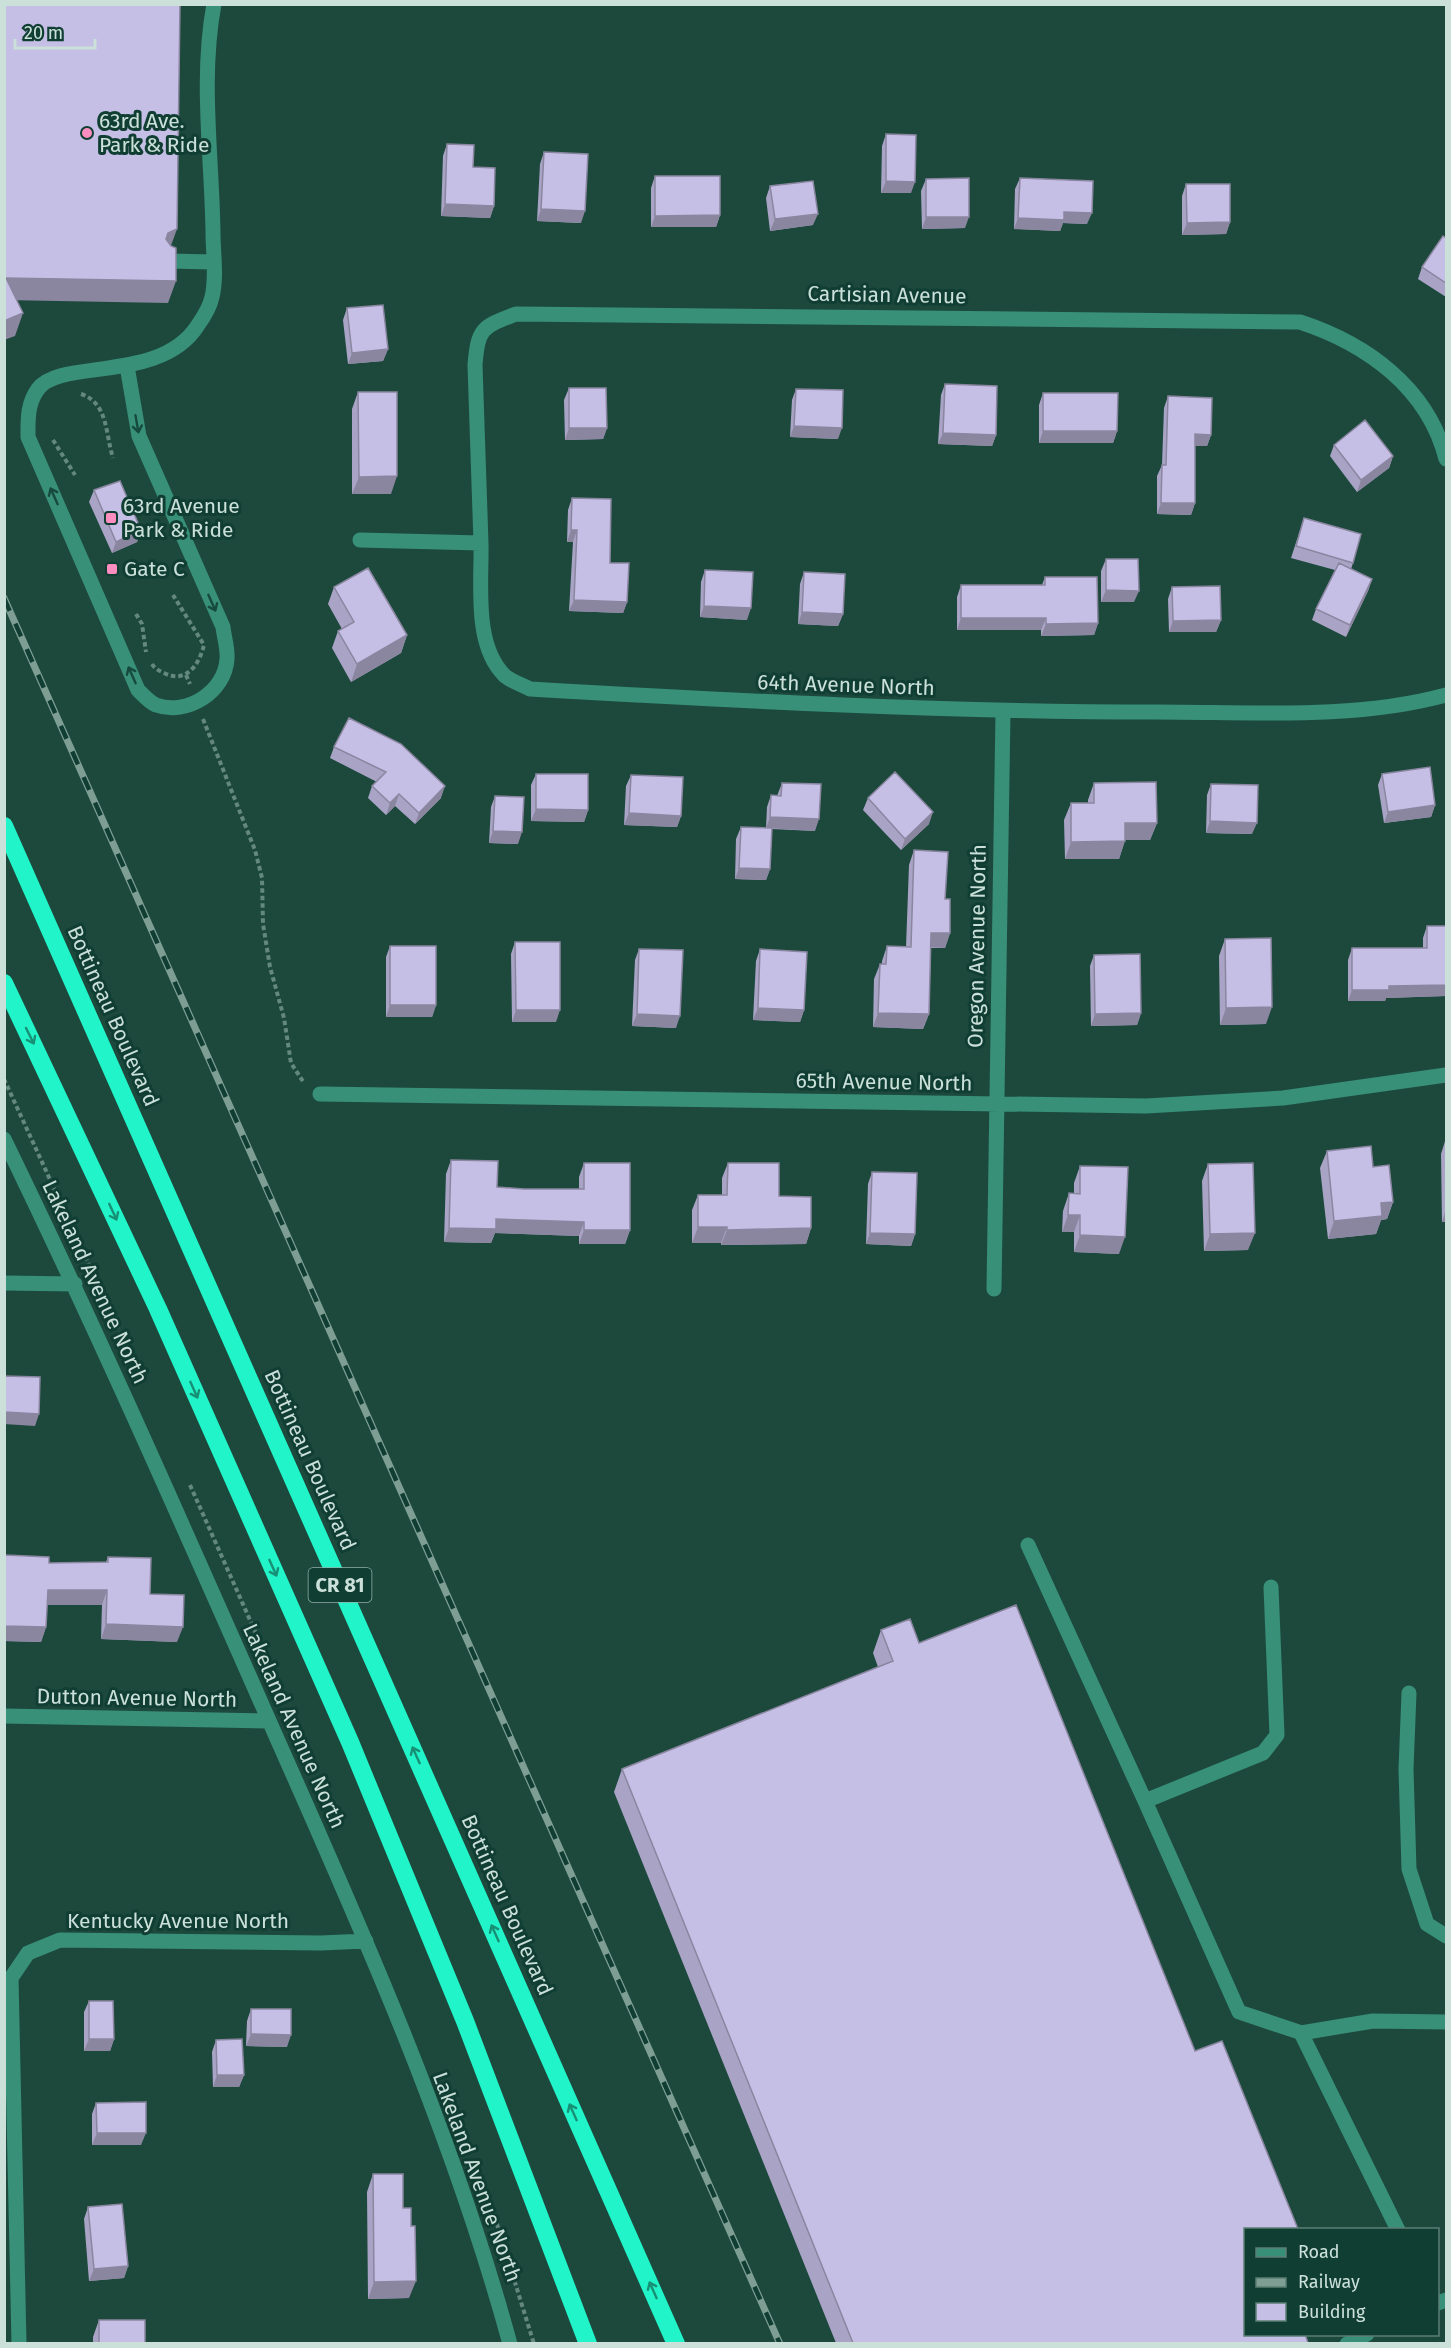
<svg xmlns="http://www.w3.org/2000/svg" width="1451" height="2348" viewBox="0 0 1451 2348" font-family="'Fira Sans',sans-serif">
	<style>
		.lines { fill: none; stroke-linecap: round; stroke-linejoin: round }
		.path { stroke: #65887e; stroke-width: 4; stroke-dasharray: 4.5 3; stroke-linecap: butt }
		.minor { stroke: #389079; stroke-width: 15 }
		.highway { stroke: #21f4c8; stroke-width: 18 }
		.rail-casing { stroke: #7e9e94; stroke-width: 7 }
		.rail { stroke: #113e33; stroke-width: 4.5; stroke-dasharray: 14; stroke-linecap: butt }
		.wall { fill: #a9a4c5 }
		.shaded-wall { fill: #8a86a0 }
		.building { fill: #c5bfe5; stroke: #8a86a0; stroke-width: 1.5 }
		.oneway { stroke: #174a3e }
		.oneway2 { stroke: #189076 }
		.poi-dot { fill: #fd8ebf; stroke: #113e33; stroke-width: 2 }
		.labels { text-anchor: middle; dominant-baseline: central; stroke-width: 6; stroke-linejoin: round; paint-order: stroke }
		.shield { fill: #113e33; stroke: #92afa6; stroke-width: 1.5 }
		.shield-label { font-size: 20px; font-weight: bold; fill: #cae0d8 }
		.poi-label { font-size: 21px; fill: #cae0d8; stroke: #113e33; text-anchor: start }
		.street-label { font-size: 21px; fill: #cae0d8; stroke: #113e33 }
	</style>
	<rect width="100%" height="100%" fill="#1d493d"/>
	<g class="lines">
		<path class="path" d="M81,394C108,403 105,432 113,458
			M53,440L75,475
			M136,614L142,624L146,652
			M152,664C155,669 158,670 164,673C186,684 199,665 204,645L173,595
			M186,675L190,684
			M203,719L255,850L262,878L263,924L270,967L284,1018L291,1063L304,1083
			M4,1079L123,1339
			M190,1485L278,1683
			M488,2195L534,2344"/>
		<path class="minor" d="M168,261L213,262
			M127,366L139,436L223,627C224,637 228,649 227,659C225,692 187,716 156,705C149,702 143,695 138,690L28,437C28,420 27,404 38,389C60,358 161,384 198,325C203,318 210,306 212,297C217,277 213,253 213,233C212,157 200,79 214,4
			M360,540L481,543C482,583 473,645 505,676C511,681 522,685 530,689C739,701 947,712 1157,712C1252,712 1354,720 1446,695
			M481,543L475,365C478,328 482,327 516,314L1300,322C1367,344 1428,388 1446,459
			M320,1094L1146,1106L1283,1098L1446,1075
			M4,1139C95,1326 179,1517 263,1707C355,1914 450,2124 510,2344
			M4,1283L75,1284
			M994,1289L1003,712
			M1028,1545L1145,1801
			M1271,1587L1277,1735L1263,1753L1145,1801L1239,2012L1302,2033
			M1409,1693L1406,1769L1409,1869L1427,1924L1446,1936
			M4,1716L269,1721
			M1398,2230L1301,2033L1373,2021L1446,2022
			M1438,2303L1446,2300
			M19,2344L11,1978L28,1953L60,1940L321,1943L366,1941
			M1347,2344L1367,2334"/>
		<path class="highway" d="M4,826L676,2344
			M4,983L158,1309L350,1742L465,2021L588,2344"/>
		<g class="rail-casing">
			<path id="rail" d="M4,598L780,2344"/>
		</g>
		<use href="#rail" class="rail"/>
	</g>
	<path class="wall" d="M886,134L911,193H881L882,146Z
		M447,144L473,167L494,206L490,218L441,216L443,156Z
		M544,152L581,223L537,221L540,164Z
		M655,176L720,215L716,227H651V188Z
		M1020,178L1087,224L1063,223L1060,231L1014,229L1015,189Z
		M926,179L965,228L922,229L921,191Z
		M1186,184L1230,222L1226,234L1182,235V196Z
		M770,186L813,225L770,231L766,198Z
		M1446,238V297L1418,279L1422,267Z
		M347,308L388,349L383,361L348,364L343,320Z
		M945,384L996,435L992,446L938,444L941,395Z
		M569,388L607,428L603,439L565,440L564,400Z
		M796,389L838,439L790,437L792,400Z
		M358,392L391,494H352V409Z
		M1043,393L1117,431L1113,443H1039V405Z
		M1168,396L1211,435L1207,446H1195V503L1191,515L1157,514V476L1162,465L1164,408Z
		M1334,445L1393,456L1389,468L1357,492L1330,456Z
		M94,490L141,530L137,542L112,553L89,502Z
		M572,498L627,602L623,613L569,611L573,542H567L568,510Z
		M1304,518L1353,563L1351,569L1372,579L1368,591L1346,637L1312,620L1316,609L1335,570L1291,558Z
		M1106,559L1134,602H1101V571Z
		M705,570L747,620L700,617L701,582Z
		M804,572L843,614L838,626L798,624L800,584Z
		M1045,577L1098,623L1094,635L1041,636V630H957V597L961,585H1042Z
		M334,587L407,635L401,653L351,682L332,648L338,631L342,629L328,604Z
		M1172,587L1221,620L1216,632H1169L1168,599Z
		M334,747L441,798L415,824L395,806L386,815L368,798L372,786L377,782L330,758Z
		M536,774L588,810L584,822L531,821V785Z
		M1382,774L1435,805L1431,817L1384,823L1378,785Z
		M631,775L681,816L677,827L624,825L626,786Z
		M782,783L815,831L772,829L770,869L766,880L735,879L736,839L741,827L766,828L767,807L771,795L777,796Z
		M1094,783L1157,823L1150,840H1125L1119,859H1065L1064,820L1071,803H1088V800Z
		M1211,784L1252,834L1206,833L1207,795Z
		M495,796L518,844L489,843L491,807Z
		M868,798L929,824L901,850L863,810Z
		M914,850L945,899L950,933L945,948H931L929,1014L923,1029L873,1027L874,979L880,964H882V961L887,946L906,947L909,865Z
		M1427,926H1446V996L1386,998L1385,1001H1348V960L1352,948H1423V938Z
		M1225,939L1266,1024L1220,1025L1219,956Z
		M515,942L556,1022H512L511,954Z
		M390,946L436,1005L432,1017H386V957Z
		M639,949L676,1028L632,1026L635,960Z
		M760,949L804,1010L800,1022L753,1020L756,961Z
		M1094,955L1141,1013L1137,1025L1091,1026L1090,966Z
		M1446,1138V1222H1442L1441,1154Z
		M1327,1151L1373,1167L1393,1202L1387,1219L1381,1220L1376,1234L1328,1239L1320,1168Z
		M451,1160L497,1187L524,1189H579V1177L584,1163L630,1230L625,1244H579V1236L495,1233L491,1243L444,1242L446,1174Z
		M728,1163L779,1196L811,1228L806,1244L721,1245V1243H692V1210L698,1195H722V1178Z
		M1208,1164L1248,1250L1204,1251L1202,1181Z
		M1080,1166L1119,1254L1074,1252V1232H1062L1063,1211L1069,1193L1074,1194V1183Z
		M872,1172L915,1234L911,1246L866,1244L868,1184Z
		M5,1555L49,1563L106,1562L108,1557L150,1594L177,1642L101,1639L102,1605H47L46,1627L41,1642L4,1641Z
		M881,1630L919,1643L1308,2343H836L614,1792L622,1769L878,1667L873,1653Z
		M89,2001L114,2039L110,2051H84V2012Z
		M251,2009L287,2047L246,2046L247,2021Z
		M216,2040L244,2075L239,2087H213L212,2052Z
		M96,2103L141,2145H92V2114Z
		M373,2174L403,2208L409,2298L368,2299L367,2192Z
		M88,2207L128,2266L124,2278L89,2281L84,2219Z
		M99,2320L145,2343H93V2337Z"/>
	<path class="shaded-wall" d="M886,181L915,182L911,193H881Z
		M445,204L494,206L490,218L441,216Z
		M541,209L585,211L581,223L537,221Z
		M1064,212L1092,213L1087,224L1063,223L1060,231L1014,229L1018,218Z
		M818,214L813,225L770,231L775,219Z
		M720,215L716,227H651L655,216Z
		M926,217H969L965,228L922,229Z
		M1230,222L1226,234L1182,235L1187,223Z
		M177,229L169,251L160,255L168,233Z
		M6,278L176,281L168,303L4,300Z
		M23,313L15,336L4,340V321Z
		M388,349L383,361L348,364L352,353Z
		M794,426L842,428L838,439L790,437Z
		M569,428H607L603,439L565,440Z
		M1043,431H1117L1113,443H1039Z
		M943,433L996,435L992,446L938,444Z
		M1195,434L1211,435L1207,446H1191Z
		M1393,456L1389,468L1357,492L1361,480Z
		M397,476L391,494H352L359,477Z
		M1161,503H1195L1191,515L1157,514Z
		M141,530L137,542L112,553L116,542Z
		M571,530H577L573,542H567Z
		M1372,579L1368,591L1346,637L1350,625Z
		M1106,590L1139,591L1134,602H1101Z
		M574,600L627,602L623,613L569,611Z
		M704,606L751,608L747,620L700,617Z
		M802,612L843,614L838,626L798,624Z
		M961,618H1046L1041,630H957Z
		M1221,620L1216,632H1169L1173,621Z
		M1098,623L1094,635L1041,636L1046,624Z
		M407,635L401,653L351,682L357,664Z
		M445,786L441,798L415,824L419,813Z
		M399,794L395,806L386,815L390,803Z
		M1435,805L1431,817L1384,823L1388,812Z
		M536,809L588,810L584,822L531,821Z
		M933,812L929,824L901,850L905,839Z
		M629,813L681,816L677,827L624,825Z
		M770,817L819,819L815,831L766,828Z
		M1210,821L1257,823L1252,834L1206,833Z
		M1125,823H1157L1150,840H1119Z
		M493,831L522,832L518,844L489,843Z
		M1125,841L1119,859H1065L1071,842Z
		M739,868L770,869L766,880L735,879Z
		M931,933H950L945,948L926,947Z
		M1446,985V996L1386,998L1385,1001H1348L1352,990L1389,986Z
		M390,1005H436L432,1017H386Z
		M1272,1007L1266,1024L1220,1025L1226,1008Z
		M758,1008L804,1010L800,1022L753,1020Z
		M516,1010H560L556,1022H512Z
		M878,1013L929,1014L923,1029L873,1027Z
		M1141,1013L1137,1025L1091,1026L1095,1014Z
		M637,1014L680,1016L676,1028L632,1026Z
		M1393,1202L1387,1219L1381,1220L1376,1234L1328,1239L1334,1221L1381,1203Z
		M1446,1209V1222H1442Z
		M1068,1215H1080L1074,1232H1062Z
		M496,1219L584,1222L579,1236L495,1233L491,1243L444,1242L449,1228Z
		M698,1227H727L721,1243H692Z
		M811,1228L806,1244L721,1245L727,1230Z
		M584,1230H630L625,1244H579Z
		M870,1233L915,1234L911,1246L866,1244Z
		M1255,1233L1248,1250L1204,1251L1210,1234Z
		M1080,1235L1125,1237L1119,1254L1074,1252Z
		M4,1412L39,1414L35,1426L4,1424Z
		M48,1590H107L102,1605H42Z
		M106,1624L183,1627L177,1642L101,1639Z
		M4,1626L46,1627L41,1642L4,1641Z
		M251,2034L291,2035L287,2047L246,2046Z
		M89,2039H114L110,2051H84Z
		M217,2075H244L239,2087H213Z
		M97,2133H146L141,2145H92Z
		M128,2266L124,2278L89,2281L94,2269Z
		M416,2281L409,2298L368,2299L374,2282Z"/>
	<path class="building" d="M4,4H180L177,229L168,233L166,239L171,246L176,248V281L6,278L23,313L4,321Z
		M886,134L916,135L915,182L886,181Z
		M447,144L474,145L473,167L495,168L494,206L445,204Z
		M544,152L588,154L585,211L541,209Z
		M655,176H720V215L655,216Z
		M969,178V217H926V179Z
		M1020,178L1093,181L1092,213L1064,212V220L1018,218Z
		M813,181L818,214L775,219L770,186Z
		M1186,184H1230V222L1187,223Z
		M1443,236L1446,238V283L1422,267Z
		M383,305L388,349L352,353L347,308Z
		M945,384L997,386L996,435L943,433Z
		M569,388H606L607,428H569Z
		M796,389L843,390L842,428L794,426Z
		M358,392H397V476L359,477Z
		M1043,393H1118L1117,431H1043Z
		M1168,396L1212,398L1211,435L1195,434V503H1161L1162,465H1166Z
		M1365,420L1393,456L1361,480L1334,445Z
		M120,481L141,530L116,542L94,490Z
		M572,498L611,499L610,563H629L627,602L574,600L577,530H571Z
		M1304,518L1361,534L1353,563L1296,546Z
		M1106,559H1138L1139,591L1106,590Z
		M1339,563L1372,579L1350,625L1316,609Z
		M368,568L407,635L357,664L338,631L354,622L334,587Z
		M705,570L753,572L751,608L704,606Z
		M804,572L845,574L843,614L802,612Z
		M1045,577H1097L1098,623L1046,624V618H961V585H1045Z
		M1220,586L1221,620L1173,621L1172,587Z
		M349,718L401,744L445,786L419,813L399,794L390,803L372,786L386,772L334,747Z
		M1430,767L1435,805L1388,812L1382,774Z
		M895,772L933,812L905,839L868,798Z
		M536,774H588V810L536,809Z
		M631,775L683,777L681,816L629,813Z
		M1156,782L1157,823H1125V841L1071,842V803H1094V783Z
		M782,783L821,784L819,819L770,817L771,795L781,796Z
		M1211,784L1258,785L1257,823L1210,821Z
		M495,796L524,797L522,832L493,831Z
		M741,827L772,828L770,869L739,868Z
		M914,850L948,852L945,899H950V933H931L929,1014L878,1013L880,964H886L887,946L911,947Z
		M1427,926H1446V985L1389,986V990H1352V948H1427Z
		M1271,938L1272,1007L1226,1008L1225,939Z
		M515,942H560V1010H516Z
		M390,946H436V1005H390Z
		M639,949L683,950L680,1016L637,1014Z
		M760,949L807,952L804,1010L758,1008Z
		M1140,954L1141,1013L1095,1014L1094,955Z
		M1371,1146L1373,1167L1389,1165L1393,1202L1381,1203L1382,1216L1334,1221L1327,1151Z
		M451,1160L498,1161L497,1187L524,1189H584V1163H630V1230H584V1222L496,1219V1229L449,1228Z
		M728,1163H779V1196L811,1197V1228L727,1230V1227H698V1195H727Z
		M1253,1163L1255,1233L1210,1234L1208,1164Z
		M1080,1166L1128,1167L1125,1237L1080,1235V1215H1068L1069,1193L1080,1194Z
		M872,1172L917,1173L915,1234L870,1233Z
		M4,1376L40,1377L39,1414L4,1412Z
		M5,1555L49,1557V1563L108,1562V1557L151,1558L150,1594L184,1595L183,1627L106,1624L107,1590H48L46,1627L4,1626Z
		M1016,1605L1195,2051L1222,2041L1298,2229H1245V2334H1305L1308,2343H853L622,1769L893,1661L881,1630L910,1619L919,1643Z
		M89,2001H113L114,2039H89Z
		M251,2009H291V2035L251,2034Z
		M242,2039L244,2075H217L216,2040Z
		M146,2102V2133H97L96,2103Z
		M373,2174H403V2208H411V2226H415L416,2281L374,2282Z
		M122,2204L128,2266L94,2269L88,2207Z
		M99,2320H145V2343H99Z"/>
	<defs><path id="oneway-shaft" d="M-6 0H5M1.5-3L5.5 0L1.5 3" fill="none" stroke-width="1.6" stroke-linecap="round" stroke-linejoin="round" transform="scale(1.5)"/></defs>
	<g class="oneway">
		<use href="#oneway-shaft" transform="translate(137 424) rotate(80)"/>
		<use href="#oneway-shaft" transform="translate(54 496) rotate(-114)"/>
		<use href="#oneway-shaft" transform="translate(212 603) rotate(66)"/>
		<use href="#oneway-shaft" transform="translate(132 675) rotate(-114)"/>
	</g>
	<g class="oneway2">
		<use href="#oneway-shaft" transform="translate(30 1036) rotate(64)"/>
		<use href="#oneway-shaft" transform="translate(113 1212) rotate(65)"/>
		<use href="#oneway-shaft" transform="translate(194 1390) rotate(66)"/>
		<use href="#oneway-shaft" transform="translate(273 1568) rotate(66)"/>
		<use href="#oneway-shaft" transform="translate(416 1755) rotate(-114)"/>
		<use href="#oneway-shaft" transform="translate(495 1933) rotate(-114)"/>
		<use href="#oneway-shaft" transform="translate(573 2112) rotate(-114)"/>
		<use href="#oneway-shaft" transform="translate(653 2290) rotate(-114)"/>
	</g>
	<g class="poi-dot">
		<circle cx="87" cy="133" r="6"/>
		<rect x="105" y="512" width="12" height="12" rx="3"/>
		<rect x="106" y="563" width="12" height="12" rx="3"/>
	</g>
	<g class="labels">
		<rect class="shield" x="308.5" y="1568" width="63" height="34" rx="4.5"/>
		<g class="shield-label">
			<text x="340" y="1585">CR 81</text>
		</g>
		<g class="poi-label">
			<text x="99" y="121">63rd Ave.<tspan x="99" dy="24">Park &amp; Ride</tspan></text>
			<text x="123" y="506">63rd Avenue<tspan x="123" dy="24">Park &amp; Ride</tspan></text>
			<text x="124" y="569">Gate C</text>
		</g>
		<g class="street-label">
			<text transform="translate(887 295) rotate(1)">Cartisian Avenue</text>
			<text transform="translate(846 685) rotate(2)">64th Avenue North</text>
			<text transform="translate(977 946) rotate(-89)">Oregon Avenue North</text>
			<text transform="translate(113 1016) rotate(66)">Bottineau Boulevard</text>
			<text transform="translate(884 1082) rotate(1)">65th Avenue North</text>
			<text transform="translate(95 1282) rotate(65)">Lakeland Avenue North</text>
			<text transform="translate(310 1460) rotate(66)">Bottineau Boulevard</text>
			<text transform="translate(137 1698) rotate(1)">Dutton Avenue North</text>
			<text transform="translate(294 1726) rotate(66)">Lakeland Avenue North</text>
			<text transform="translate(507 1905) rotate(66)">Bottineau Boulevard</text>
			<text x="178" y="1921">Kentucky Avenue North</text>
			<text transform="translate(477 2177) rotate(70)">Lakeland Avenue North</text>
		</g>
	</g>
	<rect width="1451" height="2348" fill="none" stroke="#cae0d8" stroke-width="12"/>
	<rect x="1244" y="2228" width="195" height="108" fill="#113e33" stroke="#5b7f75" stroke-width="1.5"/>
	<rect x="1256" y="2248" width="30" height="9" fill="#389079" stroke="#5b7f75" stroke-width="1.5"/>
	<text x="1298" y="2258" font-size="18" fill="#cae0d8">Road</text>
	<rect x="1256" y="2278" width="30" height="9" fill="#7e9e94" stroke="#5b7f75" stroke-width="1.5"/>
	<text x="1298" y="2288" font-size="18" fill="#cae0d8">Railway</text>
	<rect x="1256" y="2303" width="30" height="18" fill="#c5bfe5" stroke="#5b7f75" stroke-width="1.5"/>
	<text x="1298" y="2318" font-size="18" fill="#cae0d8">Building</text>
	<path d="M15 39v9h80v-9" fill="none" stroke="#cae0d8" stroke-width="3"/>
	<text x="24" y="39" font-size="18" fill="#cae0d8" stroke="#113e33" stroke-width="4.5" paint-order="stroke">20 m</text>
</svg>
